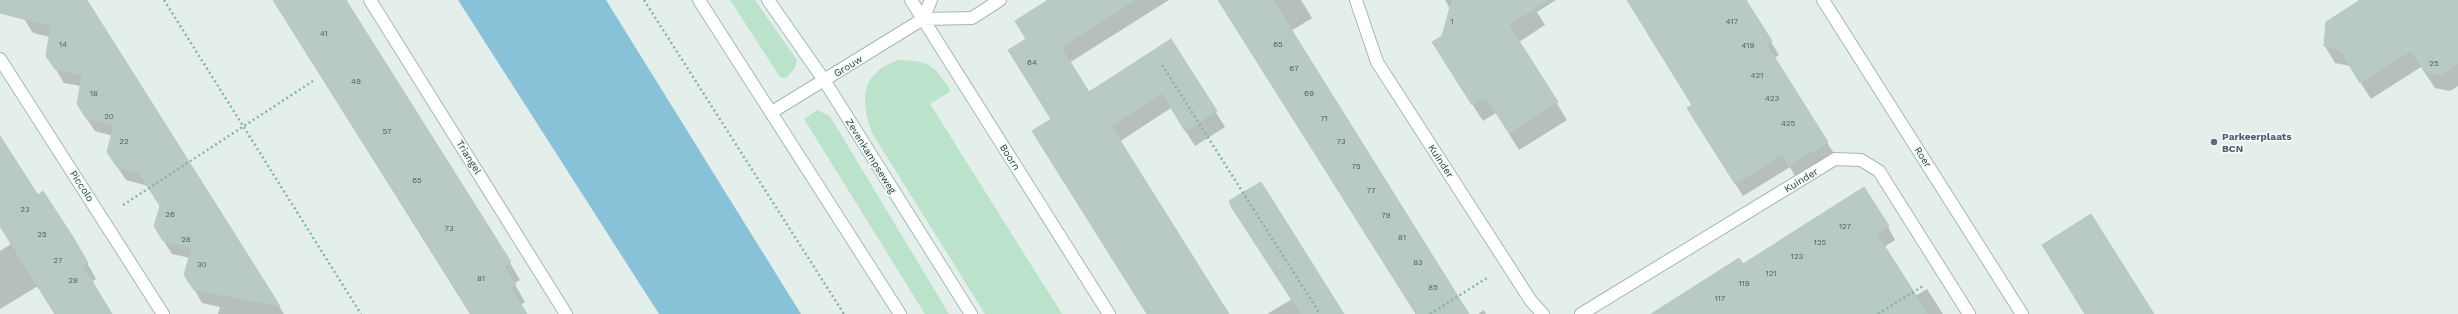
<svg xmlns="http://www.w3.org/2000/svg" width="2458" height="314" viewBox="0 0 2458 314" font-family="'Work Sans',sans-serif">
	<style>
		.green { fill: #bbe2ca }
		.water { fill: #87c2d9 }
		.shadow { fill: #0003 }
		.building { fill: #b9cac5; stroke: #b5c9c4 }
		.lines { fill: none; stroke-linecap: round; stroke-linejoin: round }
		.street-casing { stroke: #a6b8b4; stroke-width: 14 }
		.secondary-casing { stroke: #a1bcb6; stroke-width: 14 }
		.path { stroke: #81b6ac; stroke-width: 2.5; stroke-dasharray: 2 3; stroke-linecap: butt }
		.street { stroke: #fff; stroke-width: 12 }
		.secondary { stroke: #fff; stroke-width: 12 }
		.service-dot { fill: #5c6f8a; stroke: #f5fbf9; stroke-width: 1.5 }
		.labels { text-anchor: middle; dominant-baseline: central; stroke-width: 3.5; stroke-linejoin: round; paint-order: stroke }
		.number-label { font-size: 8px; fill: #476560 }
		.street-label { font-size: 10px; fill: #21433e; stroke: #f5fbf9 }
		.service-label { font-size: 10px; font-weight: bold; fill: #4e5e75; stroke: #f5fbf9; text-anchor: start }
	</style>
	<rect width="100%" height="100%" fill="#e4efeb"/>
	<path class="green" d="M730,0H755L797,60L795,68L786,78L780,77Z
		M898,60C930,61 933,64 951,91L930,104L1062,314H985L872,133C860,100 860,74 898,60Z
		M817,110L830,116L949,314H925L804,119Z"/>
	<path class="water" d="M458,0H606L801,314H659Z"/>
	<path class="shadow" d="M12,0H86L284,314H218L220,307L202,303L194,289L190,258L172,254L163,240L161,207L148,186L126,180L109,154L113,136L95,131L86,118L81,86L64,83L47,55L50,37L33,33Z
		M273,0H343L510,263L520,280L514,283L525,302L520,305L526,314H470Z
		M1050,0H1169L1069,63L1088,94L1171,40L1225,127L1195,146L1171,108L1119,142L1227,314H1147L1033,131L1052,119L1027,40Z
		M1232,0H1301L1312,18L1291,31L1468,314H1416Z
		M1445,0H1556L1537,12L1545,25L1519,42L1567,120L1519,150L1496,113L1483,121L1444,60L1443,37L1450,9Z
		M1628,0H1745L1779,55L1774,58L1835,155L1797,179L1790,167L1743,196L1696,121L1693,106Z
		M2362,0H2458V86L2450,91L2435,88L2421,67L2371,99L2350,66L2335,63L2325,46Z
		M0,149L87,263L96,279L91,282L111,314H55L38,286L0,309V251L11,244L0,226Z
		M1888,227L1895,240L1884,247L1915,296L1927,289L1943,314H1653L1743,265Z
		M1292,299L1342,314H1267Z
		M1484,310L1486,314H1478Z"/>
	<path class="building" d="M0,0H87L280,306L194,290L184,275L192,247L163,241L154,226L160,206L139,173L117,167L107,152L114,125L86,118L77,104L82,75L55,69L46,56L51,26L0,13Z
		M273,0H346L511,262L504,266L516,284L511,288L527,314H471Z
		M1048,0H1135L1061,47L1089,92L1171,39L1217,111L1185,131L1162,93L1111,126L1229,314H1147L1032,131L1051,119L1008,50L1026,39L1015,21Z
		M1218,0H1273L1469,314H1416Z
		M1452,0H1548L1509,25L1558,102L1509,133L1486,97L1472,105L1432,42L1442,36Z
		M1627,0H1746L1772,41L1767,45L1828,142L1789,166L1782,155L1735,184L1687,108L1692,105Z
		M2360,0H2458V63L2440,75L2424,71L2411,51L2360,83L2340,50L2324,46L2326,22Z
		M0,136L38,195L43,191L73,237L88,263L83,266L112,314H55L34,281L0,226Z
		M1261,182L1295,236L1344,314H1301L1232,208L1229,201Z
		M1864,187L1889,226L1877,234L1928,314H1651L1739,258L1743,264Z
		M2091,214L2154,314H2085L2042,245Z"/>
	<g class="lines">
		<g class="street-casing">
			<path id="street" d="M370,0L566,314
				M911,0L1109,314
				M931,0L923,19L972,18L1000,0
				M1356,0L1377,62L1531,301L1543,314
				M1823,0L2022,314
				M0,59L163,314
				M772,112L923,19
				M1581,314L1835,159L1861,160L1879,171L1969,314"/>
		</g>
		<g class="secondary-casing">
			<path id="secondary" d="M699,0L900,314
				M768,0L824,80L971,314"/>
		</g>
		<path class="path" d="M164,0L361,314
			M644,0L844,314
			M1162,65L1320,314
			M123,205L313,81
			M1430,314L1487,278
			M1878,314L1923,286"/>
		<use href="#street" class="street"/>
		<use href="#secondary" class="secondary"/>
	</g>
	<circle class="service-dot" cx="2214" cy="142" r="4"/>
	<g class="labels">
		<g class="number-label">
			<text x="1452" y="21">1</text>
			<text x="1732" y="21">417</text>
			<text x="324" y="33">41</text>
			<text x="63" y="44">14</text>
			<text x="1278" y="44">65</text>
			<text x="1748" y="45">419</text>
			<text x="1032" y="62">64</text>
			<text x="2434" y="63">25</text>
			<text x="1294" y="68">67</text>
			<text x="1757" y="75">421</text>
			<text x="356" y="81">49</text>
			<text x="94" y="93">18</text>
			<text x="1309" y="93">69</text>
			<text x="1772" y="98">423</text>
			<text x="109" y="116">20</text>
			<text x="1324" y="118">71</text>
			<text x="1788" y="123">425</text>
			<text x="387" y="131">57</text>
			<text x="124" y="141">22</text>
			<text x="1341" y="141">73</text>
			<text x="1356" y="166">75</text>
			<text x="417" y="180">65</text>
			<text x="1371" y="190">77</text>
			<text x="25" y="209">23</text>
			<text x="170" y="214">26</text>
			<text x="1386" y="215">79</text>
			<text x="1845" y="226">127</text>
			<text x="449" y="228">73</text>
			<text x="42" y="234">25</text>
			<text x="1402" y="237">81</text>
			<text x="186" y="239">28</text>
			<text x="1820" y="242">125</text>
			<text x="1797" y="256">123</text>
			<text x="58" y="260">27</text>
			<text x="1418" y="262">83</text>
			<text x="202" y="264">30</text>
			<text x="1771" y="273">121</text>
			<text x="481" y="278">81</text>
			<text x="73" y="280">29</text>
			<text x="1744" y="283">119</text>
			<text x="1433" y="287">85</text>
			<text x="1720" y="298">117</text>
		</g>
		<g class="street-label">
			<text transform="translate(848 66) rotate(-32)">Grouw</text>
			<text transform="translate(871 156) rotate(58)">Zevenkampseweg</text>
			<text transform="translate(469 157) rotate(58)">Triangel</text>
			<text transform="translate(1010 157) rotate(58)">Boorn</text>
			<text transform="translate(1923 157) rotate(58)">Roer</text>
			<text transform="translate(1441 161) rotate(57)">Kuinder</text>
			<text transform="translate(1801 180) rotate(-31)">Kuinder</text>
			<text transform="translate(82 186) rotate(57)">Piccolo</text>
		</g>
		<g class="service-label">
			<text x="2222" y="136">Parkeerplaats<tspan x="2222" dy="12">BCN</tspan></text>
		</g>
	</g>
</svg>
